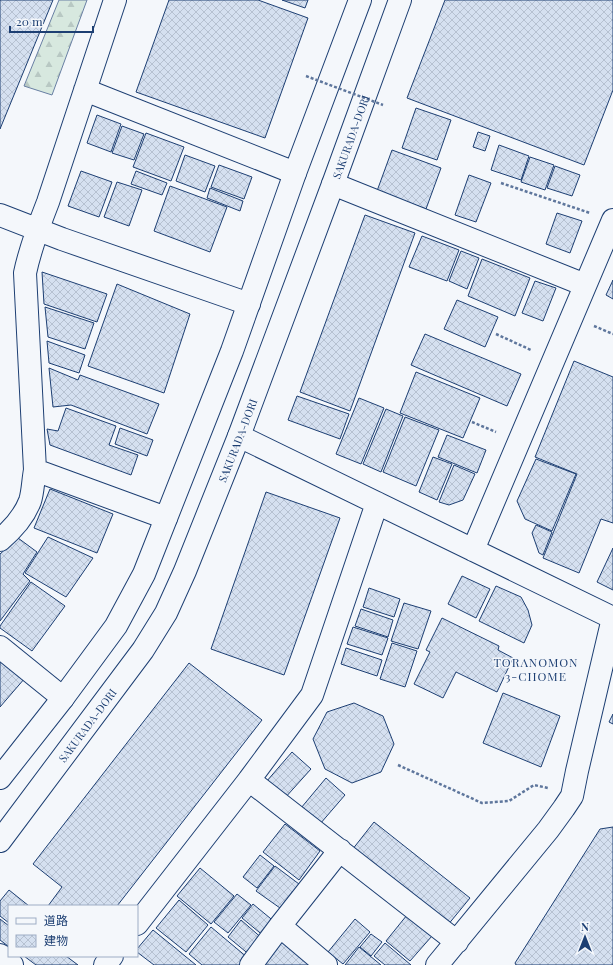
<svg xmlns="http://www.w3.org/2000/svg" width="613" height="965" viewBox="0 0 613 965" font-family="'Playfair Display','Noto Sans JP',serif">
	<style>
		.forest { fill: url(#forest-firs); stroke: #687fa3 }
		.building { fill: url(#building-cross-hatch); stroke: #1d3f73 }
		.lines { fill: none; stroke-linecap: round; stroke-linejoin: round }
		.minor-casing { stroke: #1d3f73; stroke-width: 24 }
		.highway-casing { stroke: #1d3f73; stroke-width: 24 }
		.path { stroke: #5e769c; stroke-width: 2.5; stroke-dasharray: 3 2; stroke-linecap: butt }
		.minor { stroke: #f4f7fb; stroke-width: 22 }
		.highway { stroke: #f4f7fb; stroke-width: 22 }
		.path-bridge { stroke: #5e769c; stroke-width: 2.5; stroke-dasharray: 3 2; stroke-linecap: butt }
		.labels { text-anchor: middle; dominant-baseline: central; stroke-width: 3; stroke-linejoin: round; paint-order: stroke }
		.street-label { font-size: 11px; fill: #1d3f73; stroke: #f4f7fb }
		.neighbourhood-label { font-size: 12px; letter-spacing: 1px; fill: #1d3f73; stroke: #f4f7fb }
	</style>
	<defs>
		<pattern id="forest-firs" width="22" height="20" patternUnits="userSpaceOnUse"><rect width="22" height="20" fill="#d7e8df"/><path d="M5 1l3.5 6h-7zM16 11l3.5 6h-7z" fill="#b8c8c3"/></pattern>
		<pattern id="building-cross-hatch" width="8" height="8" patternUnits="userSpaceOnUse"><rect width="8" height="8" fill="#d5e0f0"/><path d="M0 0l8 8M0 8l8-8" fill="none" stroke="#b6c1d1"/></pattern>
	</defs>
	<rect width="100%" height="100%" fill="#f4f7fb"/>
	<path class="forest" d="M59,0H87L52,95L24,86Z"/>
	<path class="building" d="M0,0H53L0,129Z
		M169,0H258L308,18L265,138L136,92Z
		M282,0H308L305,8Z
		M445,0H613V90L584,165L407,98Z
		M416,108L451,120L437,160L402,148Z
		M97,115L121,124L111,152L87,143Z
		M122,126L144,134L134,160L112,153Z
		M478,132L490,136L485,151L473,147Z
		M146,133L184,147L171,181L133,167Z
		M499,145L529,156L521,180L491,170Z
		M392,150L441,168L426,209L377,191Z
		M185,155L215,166L205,192L176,181Z
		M530,157L554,165L545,190L521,182Z
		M219,165L252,177L244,199L211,187Z
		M555,166L580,175L572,196L547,188Z
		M81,171L112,182L99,217L68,206Z
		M136,171L167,183L162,195L131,184Z
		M469,175L491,183L476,222L455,215Z
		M117,182L142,190L129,226L104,217Z
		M170,186L227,207L210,252L154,231Z
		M210,188L243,201L240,211L207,198Z
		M557,213L582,221L570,253L546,244Z
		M365,215L415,233L350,411L300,392Z
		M422,236L459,250L447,281L409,267Z
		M461,251L479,258L467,289L449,281Z
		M482,259L530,278L515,316L468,296Z
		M42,272L107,294L97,322L44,304Z
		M613,280V299L606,295Z
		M535,281L556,288L543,321L522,313Z
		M117,284L190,314L164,393L88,366Z
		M457,300L498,317L485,347L444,329Z
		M45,307L94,323L85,349L48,337Z
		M425,334L521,374L507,406L411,365Z
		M47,341L85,355L79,373L49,363Z
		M574,361L613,377V523L601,519L579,573L543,558L577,474L535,457Z
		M49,368L78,380L80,375L159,404L147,434L71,405L53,407Z
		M416,372L480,398L463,438L400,413Z
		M297,396L349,414L340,439L288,420Z
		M359,398L384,408L361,464L336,454Z
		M66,408L116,426L109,445L138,455L131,475L50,445L47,429L58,431Z
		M386,409L403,416L381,472L363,464Z
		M405,417L439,430L416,486L383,472Z
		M120,428L153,440L147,456L115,444Z
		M447,435L486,450L477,473L438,457Z
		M433,457L452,464L437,500L419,492Z
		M536,459L576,474L552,531L525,519L517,501Z
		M454,465L475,474L463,500L449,505L439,502Z
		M50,489L113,514L97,553L34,528Z
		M266,492L340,518L284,675L211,649Z
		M536,525L552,532L543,555L539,553L532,533Z
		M48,537L93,558L66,597L25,573Z
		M18,538L37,552L23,574L30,581L0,621V554Z
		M613,548V590L597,582Z
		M462,576L490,589L476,618L448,604Z
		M31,582L65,606L32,651L0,628V626Z
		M496,586L521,597L528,610L532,625L524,643L479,621Z
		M369,588L400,599L394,617L363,607Z
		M404,603L431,611L418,649L391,641Z
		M361,609L393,620L388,637L355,626Z
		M442,618L499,646L498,650L513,658L497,692L456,672L443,698L414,684L430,652L426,650Z
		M353,627L388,638L382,655L347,644Z
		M392,643L417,651L405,687L380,679Z
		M346,648L382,660L377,676L341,664Z
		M0,658L25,678L0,707Z
		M189,663L262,720L117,906H48L62,887L33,864Z
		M503,693L560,716L541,767L483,743Z
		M354,703L383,716L394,744L381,772L352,783L325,769L313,739L327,712Z
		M613,714V724L609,722Z
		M292,752L311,769L284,799L266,782Z
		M326,778L345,795L320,824L301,808Z
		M374,822L470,898L447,926L352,850Z
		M285,824L320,851L299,880L263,852Z
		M613,827V965H516L515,963L600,829Z
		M260,855L274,866L257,888L243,877Z
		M275,866L299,884L280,908L256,891Z
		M200,868L234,896L211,924L177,896Z
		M9,890L29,906H9V923L0,916V901Z
		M237,894L251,905L228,933L214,922Z
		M179,900L208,925L186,952L156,928Z
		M253,904L276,923L265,937L242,918Z
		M407,915L432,936L410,961L386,941Z
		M0,919L9,926V944L8,946L0,940Z
		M355,919L370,932L343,964L328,952Z
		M241,920L264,940L251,956L228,937Z
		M211,927L248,958L241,965H202L189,954Z
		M153,930L196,965H154L137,952V949Z
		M371,934L382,942L371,956L360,947Z
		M281,941L310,965H263Z
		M385,943L411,965H385L374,956Z
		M359,947L381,965H345Z
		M24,956H66L78,965H36Z"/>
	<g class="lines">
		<g class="minor-casing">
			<path id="minor" d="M85,90L295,173
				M333,184L585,285
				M0,215L62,239L249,304
				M239,436L613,618
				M35,470L166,518
				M0,540C13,529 24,517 30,501C33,492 33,480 35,470L25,273C30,249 39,225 48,202L115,0
				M473,550L613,220
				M0,647L63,698
				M249,780L457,942
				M137,924L249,780L312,695L377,503
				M280,926L326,965
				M0,955L12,965
				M105,965L112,956
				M251,965L280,926L340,850
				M437,965L548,830L564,808L572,796L577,771L613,618"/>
		</g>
		<g class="highway-casing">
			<g id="highway">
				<path d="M0,778L63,698L116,626L144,574L232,351L295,173L360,0"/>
				<path id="s1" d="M0,841L143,650L166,613L185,571L239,436L333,184L400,0"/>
			</g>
		</g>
		<path class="path" d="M501,183L590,213
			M594,326L613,334
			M496,334L531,350
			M472,422L496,432
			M398,765L482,803L509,801L534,785L548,788"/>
		<use href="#minor" class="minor"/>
		<use href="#highway" class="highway"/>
		<path class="path-bridge" d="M306,76L383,105"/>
	</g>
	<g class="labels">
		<g class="street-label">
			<text stroke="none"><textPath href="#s1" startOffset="793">SAKURADA-DORI</textPath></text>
			<text stroke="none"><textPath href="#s1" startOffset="469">SAKURADA-DORI</textPath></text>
			<text stroke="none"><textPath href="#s1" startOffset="145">SAKURADA-DORI</textPath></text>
		</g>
		<g class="neighbourhood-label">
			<text x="536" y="662">TORANOMON<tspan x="536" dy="14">3-CHOME</tspan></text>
		</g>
	</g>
	<rect x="8" y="905" width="130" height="52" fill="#f4f7fb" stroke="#9eadc5"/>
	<rect x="16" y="918" width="20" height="6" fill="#f4f7fb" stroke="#9eadc5"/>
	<text x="44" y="925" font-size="12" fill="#1d3f73">道路</text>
	<rect x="16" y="935" width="20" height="12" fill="url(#building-cross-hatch)" stroke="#9eadc5"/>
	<text x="44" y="945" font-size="12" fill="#1d3f73">建物</text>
	<g transform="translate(585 937)" stroke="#f4f7fb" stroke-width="3" paint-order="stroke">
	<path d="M0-3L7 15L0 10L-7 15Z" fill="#1d3f73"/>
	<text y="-6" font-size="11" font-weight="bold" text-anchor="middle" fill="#1d3f73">N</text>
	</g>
	<path d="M10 26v6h83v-6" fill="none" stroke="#1d3f73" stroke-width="2"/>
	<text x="16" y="26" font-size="12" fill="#1d3f73" stroke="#f4f7fb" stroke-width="3" paint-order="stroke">20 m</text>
</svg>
